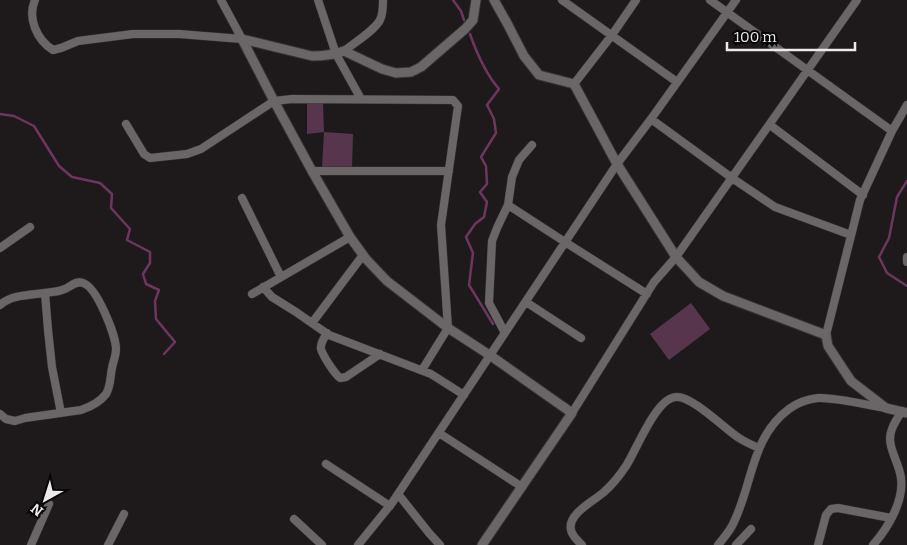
<svg xmlns="http://www.w3.org/2000/svg" width="907" height="545" viewBox="0 0 907 545" font-family="Bitter,serif">
	<style>
		.green { fill: #57364d }
		.lines { fill: none; stroke-linecap: round; stroke-linejoin: round }
		.stream { stroke: #6f355f; stroke-width: 2.5 }
		.minor-casing { stroke: #363435; stroke-width: 9 }
		.tertiary-casing { stroke: #363435; stroke-width: 11 }
		.minor { stroke: #6a6668; stroke-width: 8 }
		.tertiary { stroke: #6a6668; stroke-width: 9 }
	</style>
	<rect width="100%" height="100%" fill="#1e1a1c"/>
	<path class="green" d="M323,102L324,132L353,134L352,168H322L324,132L307,134V103Z
		M691,303L710,329L669,360L650,334Z"/>
	<g class="lines">
		<path class="stream" d="M453,0L461,11L464,20
			M470,34C477,54 485,73 499,89L487,105L494,119L496,133L481,157L486,166L487,184L480,192L487,202L484,217L475,224L466,237L473,253L469,285L493,324
			M0,114L14,116L34,126L59,166L72,177L100,183L112,194L111,208L130,229L127,240L150,252V263L143,274L146,284L159,290L155,301L156,319L175,342L164,354
			M907,181L897,197L889,238L879,257L887,273L907,286"/>
		<g class="minor-casing">
			<path id="minor" d="M35,0C27,18 37,40 53,50L61,48L78,41L133,34H179L242,39
				M221,0L242,39
				M318,0L336,54L361,99
				M562,0L677,82
				M710,0L892,131
				M344,51C354,43 374,31 380,20C383,14 383,7 383,0
				M574,84L612,35L636,0
				M651,119L732,178L775,207L851,235
				M126,124L144,154L150,158L187,154L201,149L274,101L292,99L453,100L458,106L441,225L448,328L422,370
				M770,125L863,195
				M312,171H449
				M242,198L281,277
				M508,205L565,242L647,294
				M0,248L30,227
				M907,257V262
				M263,287L272,297L296,312L329,335L431,374L464,395
				M45,293L48,330L52,367L61,413
				M252,294L350,237
				M526,302L581,338
				M0,305C11,295 29,295 44,293C50,292 57,292 62,290C70,288 75,280 83,283C97,287 116,336 116,349C116,356 113,362 112,368C110,377 111,386 106,394C100,402 90,407 81,410L25,418L15,421L6,419L0,414
				M312,323L363,255
				M327,333C324,338 320,343 321,349C323,356 334,373 340,378L346,377L380,354
				M505,333L489,303L492,241L497,228L508,205L512,177L519,160L532,145
				M826,335L860,200L892,131L907,105
				M572,413L654,282L676,257L857,0
				M439,433L522,487
				M326,464L390,506
				M398,494L429,533L440,545
				M294,519L322,545
				M31,545L49,504
				M108,545L124,514
				M358,545L392,503L617,164L651,119L736,0
				M582,545C578,541 572,536 571,530C567,514 594,501 604,492C612,485 620,475 626,466C637,449 656,398 676,397C691,395 725,429 739,438C745,442 752,445 759,448
				M718,545C723,539 728,533 732,526C753,486 750,438 789,409C797,403 808,399 818,398C836,397 866,405 885,408
				M736,545L751,529
				M818,545L826,515L831,509L838,508L891,518
				M873,545C888,528 904,501 901,478C899,461 885,445 892,429C894,423 898,417 902,411"/>
		</g>
		<g class="tertiary-casing">
			<path id="tertiary" d="M494,0L507,23L524,56L539,75L574,84L617,164L676,257L699,282L723,296L826,335L828,346L851,381L886,408L907,413
				M242,39L274,101L312,171L350,237L366,259L387,281L448,328L491,356L572,413L482,545
				M242,39L312,56C323,56 333,55 344,51L382,69L396,73L411,72L421,67L465,29L473,20L476,0"/>
		</g>
		<use href="#minor" class="minor"/>
		<use href="#tertiary" class="tertiary"/>
	</g>
	<g transform="translate(45 500) rotate(219)" stroke="#070607" stroke-width="4" paint-order="stroke">
	<path d="M0-4L9 19L0 12L-9 19Z" fill="#eceaeb"/>
	<text y="-8" font-size="14" font-weight="bold" text-anchor="middle" fill="#eceaeb">N</text>
	</g>
	<path d="M727 42v8h128v-8" fill="none" stroke="#eceaeb" stroke-width="2.5"/>
	<text x="734" y="42" font-size="15" fill="#eceaeb" stroke="#070607" stroke-width="4" paint-order="stroke">100 m</text>
</svg>
